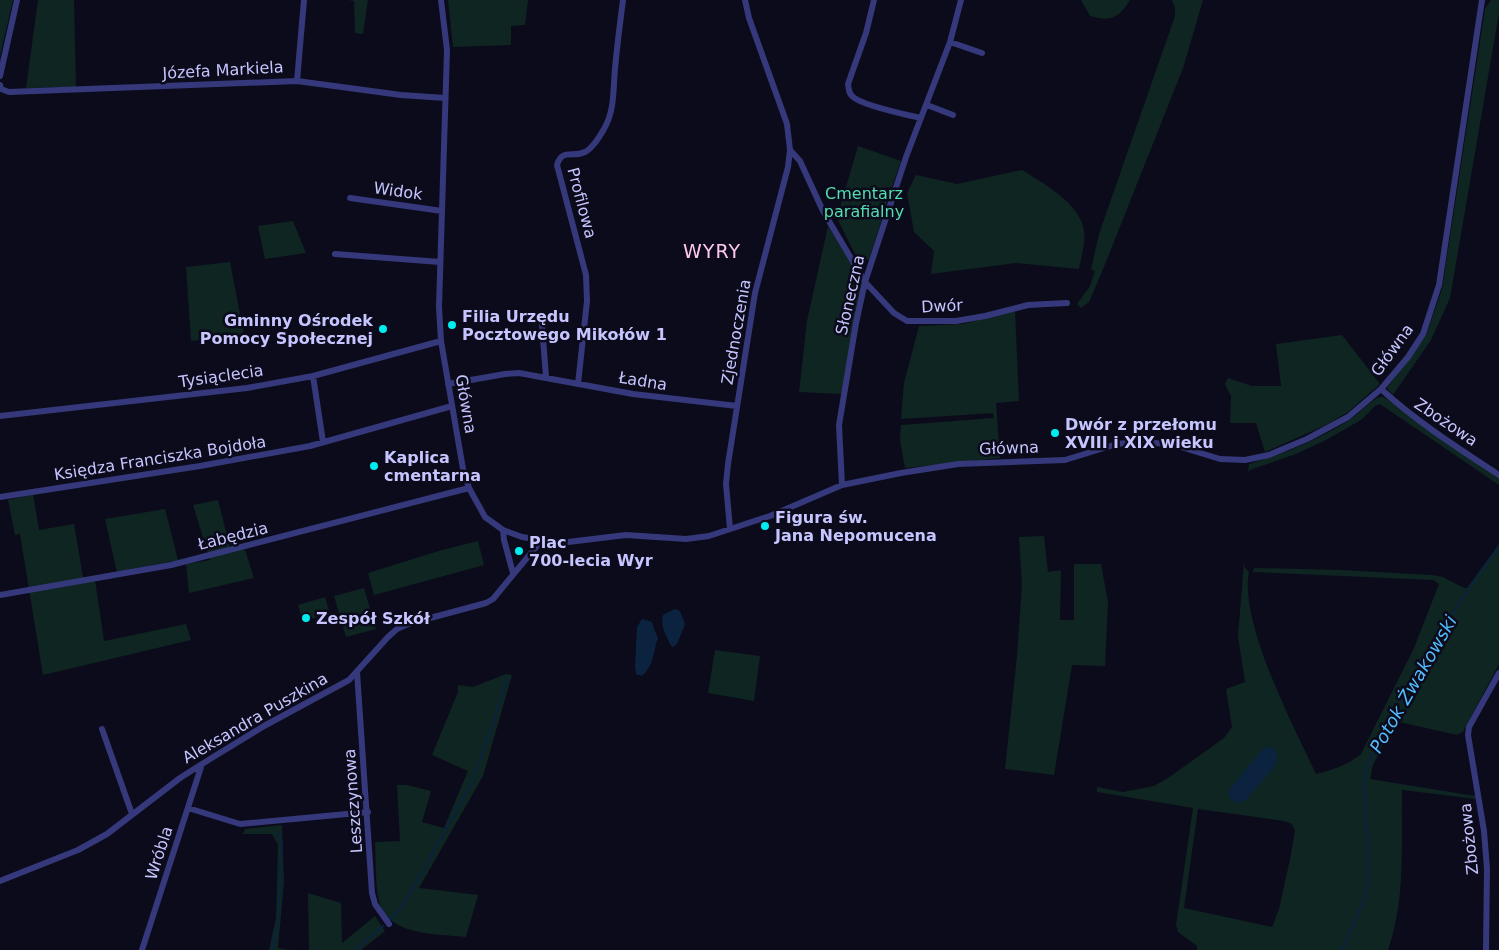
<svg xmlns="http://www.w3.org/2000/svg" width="1499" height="950" viewBox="0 0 1499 950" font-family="'DejaVu Sans',sans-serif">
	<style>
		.green { fill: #0e2522; fill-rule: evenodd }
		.water { fill: #0b233f }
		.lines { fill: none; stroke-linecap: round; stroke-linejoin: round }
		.stream { stroke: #0b233f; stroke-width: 2 }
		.minor { stroke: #35397b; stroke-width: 6 }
		.poi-dot { fill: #00edf0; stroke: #0c0b1b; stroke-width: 2 }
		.labels { text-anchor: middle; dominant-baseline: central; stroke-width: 5; stroke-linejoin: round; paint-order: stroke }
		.street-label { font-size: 16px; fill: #c6c5ff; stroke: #0c0b1b }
		.park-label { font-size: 16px; fill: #52deaf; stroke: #0c0b1b }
		.poi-label { font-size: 16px; font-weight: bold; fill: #c6c5ff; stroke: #0c0b1b; text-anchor: start }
		.water-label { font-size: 18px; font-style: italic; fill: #53beff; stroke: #0c0b1b }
		.quarter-label { font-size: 19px; letter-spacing: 1px; fill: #ffc7ef; stroke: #0c0b1b }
	</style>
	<rect width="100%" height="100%" fill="#0c0b1b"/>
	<path class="green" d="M0,0H13L0,56Z
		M38,0H74L76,87L26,88Z
		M348,0H368L363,34L355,33L354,1Z
		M448,0H528L525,25L511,26V45L453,47Z
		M1081,0H1130C1119,18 1111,22 1090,16Z
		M1172,0H1203L1183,68L1104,267L1089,302L1081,308L1077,304L1090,286L1095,271L1091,270L1099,234L1175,16V8Z
		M1491,0H1499V13L1450,298L1431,340L1393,395L1387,388L1426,335L1442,289L1485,9Z
		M858,146L901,161L892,187H886L885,193L888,200L869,260L856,256L837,218Z
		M1022,170C1043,183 1081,204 1084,231C1086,242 1081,257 1079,269L1016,263L931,274L934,251L914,232L907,193L916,175L957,184Z
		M293,221L306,253L265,259L258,226Z
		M828,226L863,283L842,394L799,392L807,321Z
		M230,262L244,335L191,341L186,267Z
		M1015,311L1019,401L996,403L1000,458L905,468L900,440L901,425L994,418L993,413L901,419L904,383L919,326L963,324Z
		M1342,335L1380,384L1348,412L1326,425L1265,452L1256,423H1230L1231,396L1225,384L1228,378L1252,386H1281L1276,344Z
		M1379,397H1384L1499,477V485L1380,404L1375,406L1361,420L1326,440L1296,454L1250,470L1248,472L1249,464C1284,454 1317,440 1348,421C1359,414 1367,403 1379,397Z
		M33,494L39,530L74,524L83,577L95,580L104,641L186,624L191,640L43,675L20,534L15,535L8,500Z
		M218,500L230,548L245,550L254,578L189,593L186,564L210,560L193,505Z
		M165,509L178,560L117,572L105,519Z
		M1044,536L1048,572L1061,570L1060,620H1074V564H1101L1108,602L1105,666L1072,665L1054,775L1005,769L1017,656L1022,585L1019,537Z
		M478,541L484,565L374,595L368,573L442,550Z
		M1499,544V664L1463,732L1457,735L1395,721L1373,765L1370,779L1475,796L1476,799L1402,790C1401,843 1406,899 1388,950H1197V946L1178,932L1176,925L1193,808L1097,792V787L1123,792L1154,786L1168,778L1224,738L1232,727L1226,689L1245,682L1238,636L1244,563L1245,568L1249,572C1239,621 1294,728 1316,774C1333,770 1347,765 1361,754L1414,648L1439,584L1433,580L1253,572L1254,568L1342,570L1432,575L1443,577L1464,588H1467ZM1198,809L1284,821L1292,824L1295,831L1290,859L1279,909L1272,927L1184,908Z
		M364,588L376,629L346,637L334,596Z
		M325,597L330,614L303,621L298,605Z
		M715,650L760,656L754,701L708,693Z
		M506,674L512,675L483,776L419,888L478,895L466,937C438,934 387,936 379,901C375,884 376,859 375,842L400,841L397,785H407L431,791L422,822L444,828L468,771L432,755L458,692V685L473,687Z
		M282,825L284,882L278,948L290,950H269L276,918L278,845L272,834H243L245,829Z
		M308,893L341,903L342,943L375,916L385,931L361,950H309Z"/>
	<path class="water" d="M675,609L680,611L685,624L677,644L673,647L671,646C666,635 660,627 663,615Z
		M642,619L652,622L654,629L658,638C653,651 654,666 642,676L636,674L635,667L637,627Z
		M1271,747L1277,752V762L1273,768L1246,800L1239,803L1230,799L1228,791L1263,749Z"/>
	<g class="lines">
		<path class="stream" d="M389,920L399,911L411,892L473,780L494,721L507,677
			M272,950L278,920L282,842L277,832
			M355,950L383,926
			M1342,950L1364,900L1368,881L1369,864L1364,783L1365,769L1397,706L1431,652L1462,599L1499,546"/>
		<path class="minor" d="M441,0L447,50L439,307L441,341L463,469L469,488L485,517L503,530L522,537L553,542H568L626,535L686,539L709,536L770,516L842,485L901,473L958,464L1065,460L1117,444L1137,442L1171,444L1220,459L1245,460L1269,455L1307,439L1348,417L1381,389L1408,357L1423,334L1439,285L1482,0
			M874,0L866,33L848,84C849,89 848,92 852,96C860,105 907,115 921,118
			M950,42L982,53
			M0,76L17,0
			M297,81L304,0
			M0,85L1,89L9,92L297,81L401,95L445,98
			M927,105L953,115
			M790,150L800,161L823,211L865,282L894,313L907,321H956L985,316L1028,305L1067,303
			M350,198L442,211
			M335,254L440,262
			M542,325L546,377
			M313,376L323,442
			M448,384L505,374L519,373L633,394L737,406
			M578,384L587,301L586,275L557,165C562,148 573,158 585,152C593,148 600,136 604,129C615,110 613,89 615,69C617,46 620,23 623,0
			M1381,389C1417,422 1458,448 1499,475
			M0,416L247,388L313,376L441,341
			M842,485L839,425L856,323L865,282L906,157L950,42L961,0
			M0,497L200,466L310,446L452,406
			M730,529L726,484L728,464L755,293L788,167L790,150L787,124L749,18L745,0
			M503,530L504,540L513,573
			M0,595L171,565L469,488
			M357,672L372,893L375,904L389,924
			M102,729L132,814
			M188,808L240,824L368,812
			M0,881L78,850L107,834L180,778L210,759L264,726L349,680L388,637L397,629L408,624L486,603L493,599L541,541
			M142,950L202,764
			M1486,950L1487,869L1484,831L1468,735L1469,727L1499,673"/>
	</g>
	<g class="poi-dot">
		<circle cx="452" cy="325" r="5"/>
		<circle cx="383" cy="329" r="5"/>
		<circle cx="1055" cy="433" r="5"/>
		<circle cx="374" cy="466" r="5"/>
		<circle cx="765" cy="526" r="5"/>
		<circle cx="519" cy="551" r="5"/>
		<circle cx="306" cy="618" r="5"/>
	</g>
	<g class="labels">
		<g class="street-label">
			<text transform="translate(223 70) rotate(-3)">Józefa Markiela</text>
			<text transform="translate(398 191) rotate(8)">Widok</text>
			<text transform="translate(582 203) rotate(75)">Profilowa</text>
			<text transform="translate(850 295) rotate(-77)">Słoneczna</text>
			<text transform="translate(942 306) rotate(-3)">Dwór</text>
			<text transform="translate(736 332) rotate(-80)">Zjednoczenia</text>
			<text transform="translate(1392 350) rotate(-54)">Główna</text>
			<text transform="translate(221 376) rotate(-8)">Tysiąclecia</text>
			<text transform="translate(643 381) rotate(9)">Ładna</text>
			<text transform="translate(466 404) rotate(80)">Główna</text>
			<text transform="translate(1446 422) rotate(34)">Zbożowa</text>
			<text transform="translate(1009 448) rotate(-2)">Główna</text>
			<text transform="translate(160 458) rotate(-9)">Księdza Franciszka Bojdoła</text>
			<text transform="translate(233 536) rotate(-14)">Łabędzia</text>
			<text transform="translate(255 718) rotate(-30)">Aleksandra Puszkina</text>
			<text transform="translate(353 801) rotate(-94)">Leszczynowa</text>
			<text transform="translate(1469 839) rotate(-96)">Zbożowa</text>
			<text transform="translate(159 853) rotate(-72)">Wróbla</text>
		</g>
		<g class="park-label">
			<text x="864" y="193">Cmentarz<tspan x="864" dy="18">parafialny</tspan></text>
		</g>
		<g class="poi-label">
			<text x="462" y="316">Filia Urzędu<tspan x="462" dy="18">Pocztowego Mikołów 1</tspan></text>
			<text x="373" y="320" text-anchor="end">Gminny Ośrodek<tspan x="373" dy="18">Pomocy Społecznej</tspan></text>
			<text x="1065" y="424">Dwór z przełomu<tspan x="1065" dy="18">XVIII i XIX wieku</tspan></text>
			<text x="384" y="457">Kaplica<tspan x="384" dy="18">cmentarna</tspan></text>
			<text x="775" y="517">Figura św.<tspan x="775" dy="18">Jana Nepomucena</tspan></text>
			<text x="529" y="542">Plac<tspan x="529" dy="18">700-lecia Wyr</tspan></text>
			<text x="316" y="618">Zespół Szkół</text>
		</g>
		<g class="water-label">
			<text transform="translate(1413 684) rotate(-60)">Potok Żwakowski</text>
		</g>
		<g class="quarter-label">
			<text x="712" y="251">WYRY</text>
		</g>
	</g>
</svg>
